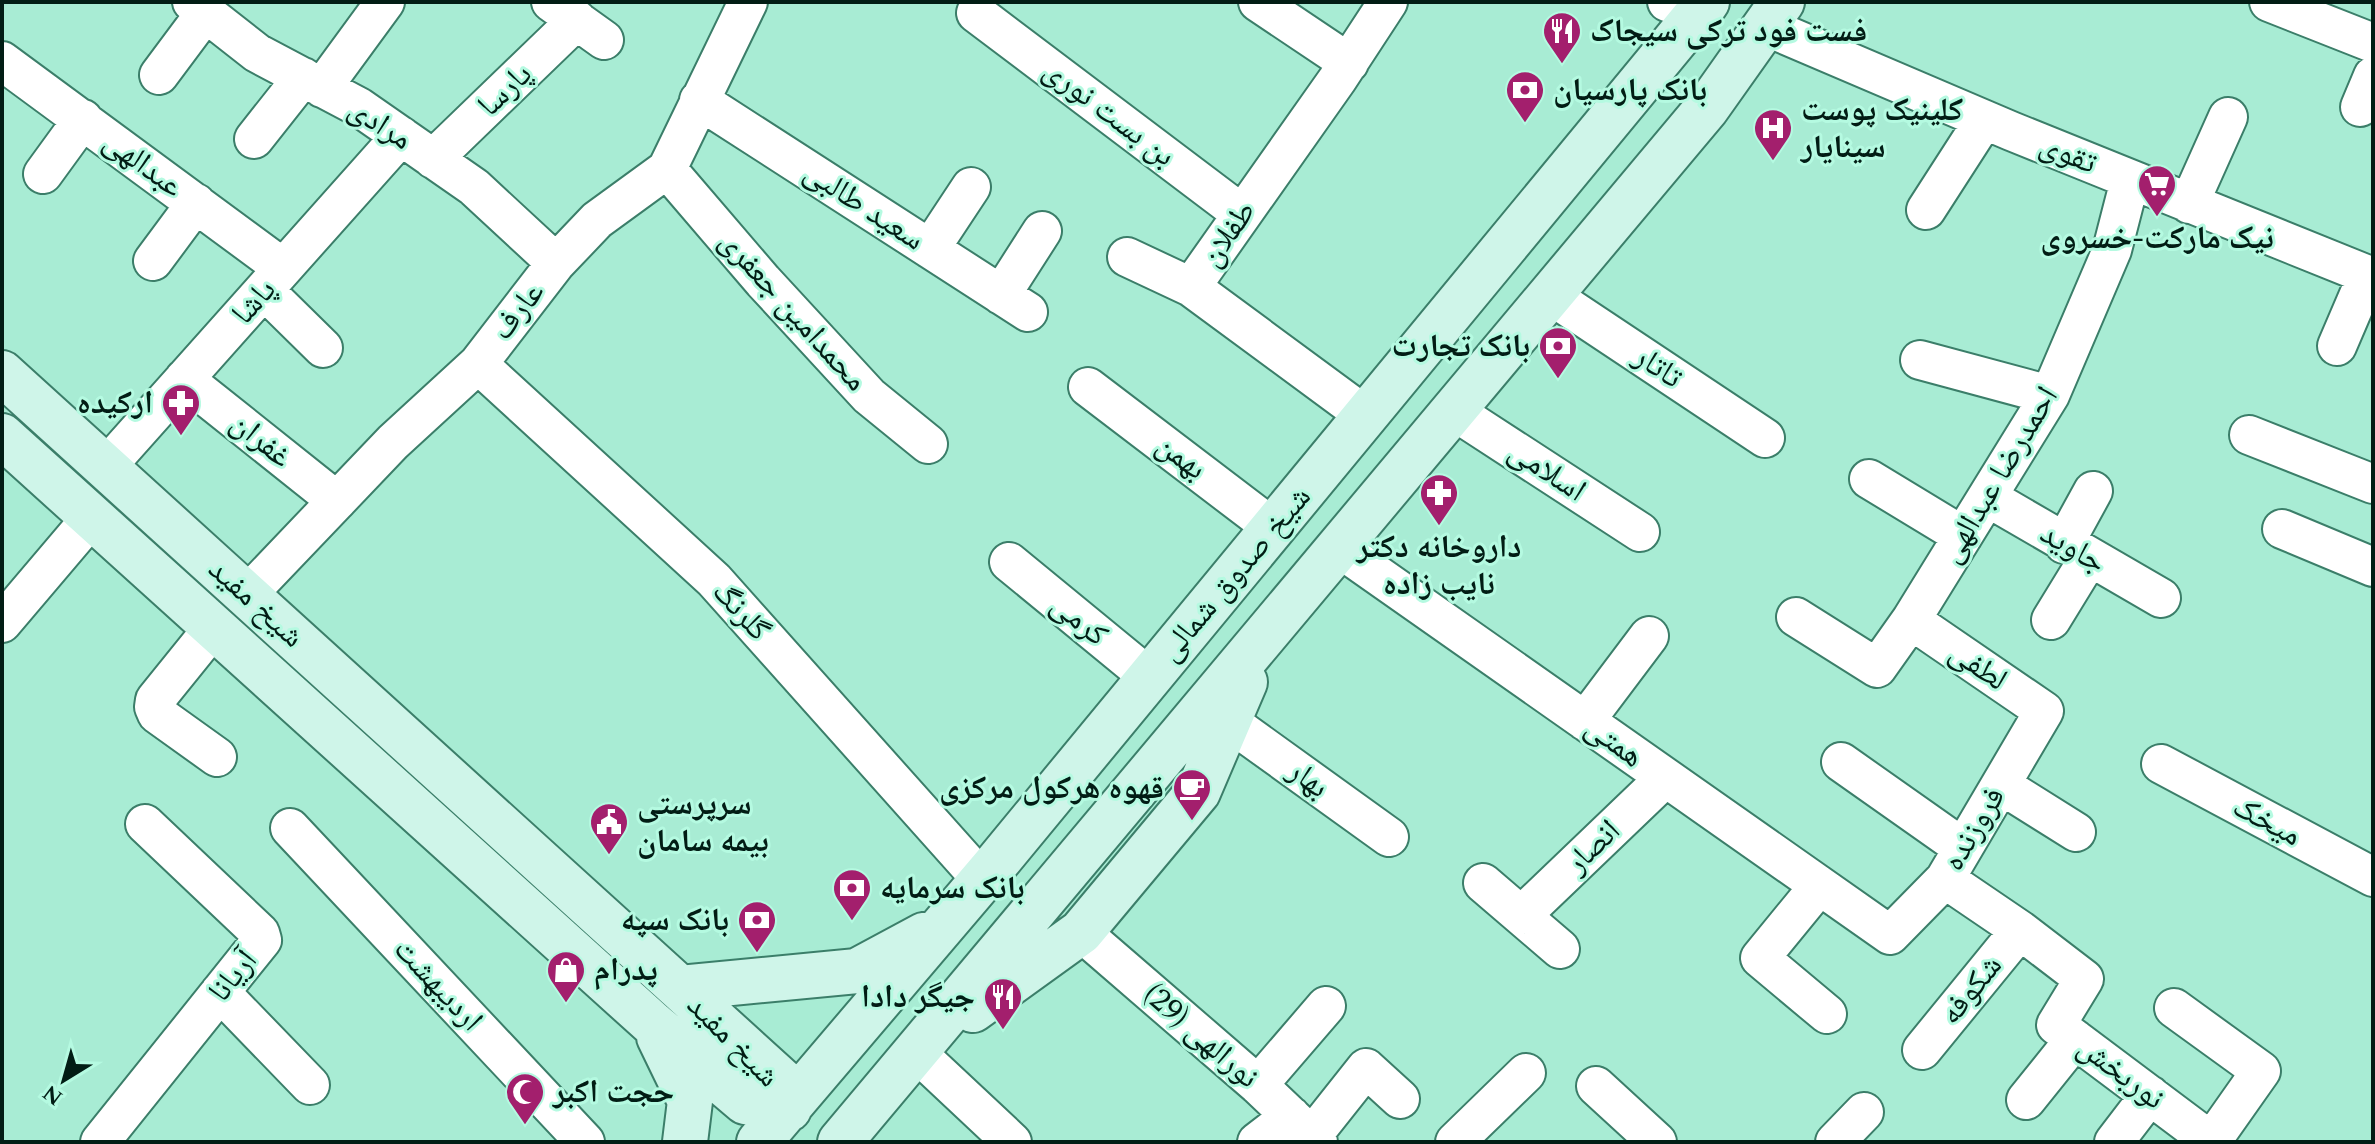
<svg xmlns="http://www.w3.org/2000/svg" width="2375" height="1144" viewBox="0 0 2375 1144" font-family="Spectral,'Noto Naskh Arabic',serif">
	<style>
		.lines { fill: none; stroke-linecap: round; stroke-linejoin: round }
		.street-casing { stroke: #3b7e69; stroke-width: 42 }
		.secondary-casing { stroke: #3b7e69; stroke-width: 48 }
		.street { stroke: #fff; stroke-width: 38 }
		.secondary { stroke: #cff5e9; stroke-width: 44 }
		.labels { text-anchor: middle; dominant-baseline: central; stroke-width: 6; stroke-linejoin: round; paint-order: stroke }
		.poi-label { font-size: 32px; font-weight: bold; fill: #021d15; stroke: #b5fae1; text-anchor: start }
		.street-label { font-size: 32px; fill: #021d15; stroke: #b5fae1 }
	</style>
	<rect width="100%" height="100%" fill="#a8ecd4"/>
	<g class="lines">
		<g class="street-casing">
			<path id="street" d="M192,2L257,53L359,107L474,187L556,263
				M551,2L604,40
				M1258,2L1349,63
				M1667,2L1699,14
				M2269,2L2373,43
				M976,13L1242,214
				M1765,26L2011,131L2373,277
				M2,61L283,268
				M159,75L206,12
				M322,88L385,2
				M699,100L1028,312
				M2360,107L2373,76
				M254,139L303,77
				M433,159L577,20
				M667,169L763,281L869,396L928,444
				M43,174L83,119
				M2189,204L2228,117
				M1926,210L1984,120
				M930,249L971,187
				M1127,257L1191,287
				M153,261L196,203
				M264,290L323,348
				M1001,295L1042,231
				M1550,295L1765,438
				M2337,346L2367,276
				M1920,360L2050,395
				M478,364L714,580L982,880
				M184,379L337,501
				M1088,387L1273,528
				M1454,411L1640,532
				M1366,416L1191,287L1337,80L1388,2
				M2249,435L2373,484
				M106,467L401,136
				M1869,479L1963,536
				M1987,497L2161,598
				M2282,529L2373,567
				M2064,544L2093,491
				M1339,548L1890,935L1945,879L2044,711L1911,620
				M1009,562L1149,677
				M247,595L393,442L478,364L556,263L597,220L667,169L748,2
				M1796,617L1877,668L1911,620L2050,395L2112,250L2130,180
				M2051,620L2089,558
				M2,623L92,517
				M214,627L155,700L154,707L157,714L217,757
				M1228,721L1389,837
				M1585,721L1649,636
				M1841,762L1963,848
				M2161,764L2373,877
				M2001,785L2076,832
				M290,828L585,1142
				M1945,879L2020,930L2084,979L2056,1025L2212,1142
				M1483,883L1560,949
				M1819,886L1760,958L1827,1014
				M1522,915L1665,778
				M1081,932L1258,1085L1318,1142
				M220,992L310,1085
				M2174,1008L2261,1071L2211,1142
				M1922,1050L2020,930
				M916,1052L1012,1142
				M1258,1085L1326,1006
				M1596,1086L1657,1142
				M2026,1100L2075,1039
				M1312,1136L1366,1068L1400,1099
				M100,1142L262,940L260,933L145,824
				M1257,1142L1291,1116
				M1455,1142L1526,1073
				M1835,1142L1864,1112
				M2114,1142L2150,1095"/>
		</g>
		<g class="secondary-casing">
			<path id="secondary" d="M2,373L782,1081L789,1109
				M2,436L653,1024L745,1102L789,1109
				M680,988L857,971L924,935
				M973,1010L1081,932L1198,792L1245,682
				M659,1037L690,1101L685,1142
				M759,1142L994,866L1707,2
				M840,1142L1707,108L1782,2"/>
		</g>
		<use href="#street" class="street"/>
		<use href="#secondary" class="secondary"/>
	</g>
	<defs>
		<g id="restaurant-pin" transform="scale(2)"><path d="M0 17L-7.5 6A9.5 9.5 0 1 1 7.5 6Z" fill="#a31f6d" stroke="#b5fae1"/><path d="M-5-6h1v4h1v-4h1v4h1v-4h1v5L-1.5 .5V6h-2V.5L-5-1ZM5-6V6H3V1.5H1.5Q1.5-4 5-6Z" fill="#fff"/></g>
		<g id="bank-pin" transform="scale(2)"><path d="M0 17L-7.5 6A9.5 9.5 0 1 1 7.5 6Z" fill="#a31f6d" stroke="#b5fae1"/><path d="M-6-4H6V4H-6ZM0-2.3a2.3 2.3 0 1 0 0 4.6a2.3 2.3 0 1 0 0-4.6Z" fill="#fff"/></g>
		<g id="hospital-pin" transform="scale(2)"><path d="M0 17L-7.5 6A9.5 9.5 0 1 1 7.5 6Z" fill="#a31f6d" stroke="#b5fae1"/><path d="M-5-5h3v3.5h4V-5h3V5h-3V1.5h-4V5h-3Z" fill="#fff"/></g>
		<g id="supermarket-pin" transform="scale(2)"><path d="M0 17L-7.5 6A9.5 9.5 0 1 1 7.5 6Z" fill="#a31f6d" stroke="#b5fae1"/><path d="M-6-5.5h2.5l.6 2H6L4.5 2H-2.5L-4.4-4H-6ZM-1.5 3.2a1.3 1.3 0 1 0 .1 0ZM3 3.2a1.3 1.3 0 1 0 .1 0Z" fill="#fff"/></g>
		<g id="pharmacy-pin" transform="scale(2)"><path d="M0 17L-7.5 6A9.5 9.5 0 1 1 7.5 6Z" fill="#a31f6d" stroke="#b5fae1"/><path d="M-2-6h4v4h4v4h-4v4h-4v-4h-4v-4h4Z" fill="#fff"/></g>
		<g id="cafe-pin" transform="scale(2)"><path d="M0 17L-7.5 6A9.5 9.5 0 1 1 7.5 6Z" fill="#a31f6d" stroke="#b5fae1"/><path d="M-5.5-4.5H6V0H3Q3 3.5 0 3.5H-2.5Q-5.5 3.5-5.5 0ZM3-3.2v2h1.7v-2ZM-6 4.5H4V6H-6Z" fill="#fff"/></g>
		<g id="civic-pin" transform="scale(2)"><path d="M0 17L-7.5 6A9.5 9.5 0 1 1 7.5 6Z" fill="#a31f6d" stroke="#b5fae1"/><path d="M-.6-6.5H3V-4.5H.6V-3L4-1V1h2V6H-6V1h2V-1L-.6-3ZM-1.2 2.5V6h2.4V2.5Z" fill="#fff"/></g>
		<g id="shop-pin" transform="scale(2)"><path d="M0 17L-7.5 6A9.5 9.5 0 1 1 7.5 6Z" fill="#a31f6d" stroke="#b5fae1"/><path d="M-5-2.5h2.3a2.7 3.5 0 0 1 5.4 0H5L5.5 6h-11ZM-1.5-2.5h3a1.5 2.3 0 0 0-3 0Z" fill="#fff"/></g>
		<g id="mosque-pin" transform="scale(2)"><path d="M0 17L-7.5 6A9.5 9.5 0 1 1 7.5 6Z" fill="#a31f6d" stroke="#b5fae1"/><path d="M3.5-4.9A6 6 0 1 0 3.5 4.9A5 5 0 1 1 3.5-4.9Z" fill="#fff"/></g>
	</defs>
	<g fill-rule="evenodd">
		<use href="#restaurant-pin" x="1562" y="31"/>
		<use href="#bank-pin" x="1525" y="90"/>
		<use href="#hospital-pin" x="1773" y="128"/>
		<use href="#supermarket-pin" x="2157" y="184"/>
		<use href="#bank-pin" x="1558" y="346"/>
		<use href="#pharmacy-pin" x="181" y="403"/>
		<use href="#pharmacy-pin" x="1439" y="493"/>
		<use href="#cafe-pin" x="1192" y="788"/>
		<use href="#civic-pin" x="609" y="822"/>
		<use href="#bank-pin" x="852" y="888"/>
		<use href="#bank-pin" x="757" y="920"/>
		<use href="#shop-pin" x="566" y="970"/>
		<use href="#restaurant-pin" x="1003" y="997"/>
		<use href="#mosque-pin" x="525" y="1092"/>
	</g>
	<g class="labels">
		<g class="poi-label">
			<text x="1590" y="31">فست فود ترکی سیجاک</text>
			<text x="1553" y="90">بانک پارسیان</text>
			<text x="1801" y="110">کلینیک پوست<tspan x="1801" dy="37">سینایار</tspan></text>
			<text x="2157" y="238" text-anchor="middle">نیک مارکت-خسروی</text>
			<text x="1530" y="346" text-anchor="end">بانک تجارت</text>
			<text x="153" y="403" text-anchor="end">ارکیده</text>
			<text x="1439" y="547" text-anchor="middle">داروخانه دکتر<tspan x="1439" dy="37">نایب زاده</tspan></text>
			<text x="1164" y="788" text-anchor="end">قهوه هرکول مرکزی</text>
			<text x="637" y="804">سرپرستی<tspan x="637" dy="37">بیمه سامان</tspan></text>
			<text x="880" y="888">بانک سرمایه</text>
			<text x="729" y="920" text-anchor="end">بانک سپه</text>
			<text x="594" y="970">پدرام</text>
			<text x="975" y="997" text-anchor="end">جیگر دادا</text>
			<text x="553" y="1092">حجت اکبر</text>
		</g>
		<g class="street-label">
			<text transform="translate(505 90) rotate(-44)">پارسا</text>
			<text transform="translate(1109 113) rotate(37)">بن بست نوری</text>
			<text transform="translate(380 124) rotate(33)">مرادی</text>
			<text transform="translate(2068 154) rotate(22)">تقوی</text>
			<text transform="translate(143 164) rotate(36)">عبدالهی</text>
			<text transform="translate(864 206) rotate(33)">سعید طالبی</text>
			<text transform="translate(1228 234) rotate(-55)">طفلان</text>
			<text transform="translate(254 302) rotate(-48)">پاشا</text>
			<text transform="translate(518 311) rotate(-52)">عارف</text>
			<text transform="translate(793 311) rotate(48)">محمدامین جعفری</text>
			<text transform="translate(1658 367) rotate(34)">تاتار</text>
			<text transform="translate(261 440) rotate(39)">غفران</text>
			<text transform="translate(1181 457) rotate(37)">بهمن</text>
			<text transform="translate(1547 471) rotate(33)">اسلامی</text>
			<text transform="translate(1999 475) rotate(-59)">احمدرضا عبدالهی</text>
			<text transform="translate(2073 548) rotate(30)">جاوید</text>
			<text transform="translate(1235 574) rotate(-50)">شیخ صدوق شمالی</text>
			<text transform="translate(256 603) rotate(42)">شیخ مفید</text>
			<text transform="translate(741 611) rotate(48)">گلرنگ</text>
			<text transform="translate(1079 620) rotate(39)">کرمی</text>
			<text transform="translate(1978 666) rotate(34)">لطفی</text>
			<text transform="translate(1614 742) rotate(36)">همتی</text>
			<text transform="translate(1308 779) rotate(36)">بهار</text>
			<text transform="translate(2267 821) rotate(28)">میخک</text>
			<text transform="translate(1974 829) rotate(-59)">فروزنده</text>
			<text transform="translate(1593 847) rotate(-44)">انصار</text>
			<text transform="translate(233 976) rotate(-51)">آریانا</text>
			<text transform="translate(438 985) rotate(47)">اردیبهشت</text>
			<text transform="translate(1971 990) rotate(-51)">شکوفه</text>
			<text transform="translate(1201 1036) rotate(41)">نورالهی (29)</text>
			<text transform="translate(733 1041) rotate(45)">شیخ مفید</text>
			<text transform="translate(2121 1073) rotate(37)">نوربخش</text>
		</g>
	</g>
	<rect width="2375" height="1144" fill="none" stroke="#021d15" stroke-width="8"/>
	<g transform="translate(64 1080) rotate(217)" stroke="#b5fae1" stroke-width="6" paint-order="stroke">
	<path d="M0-6L14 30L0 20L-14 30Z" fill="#021d15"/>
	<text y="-12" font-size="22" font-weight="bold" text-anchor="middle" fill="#021d15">N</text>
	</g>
</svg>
